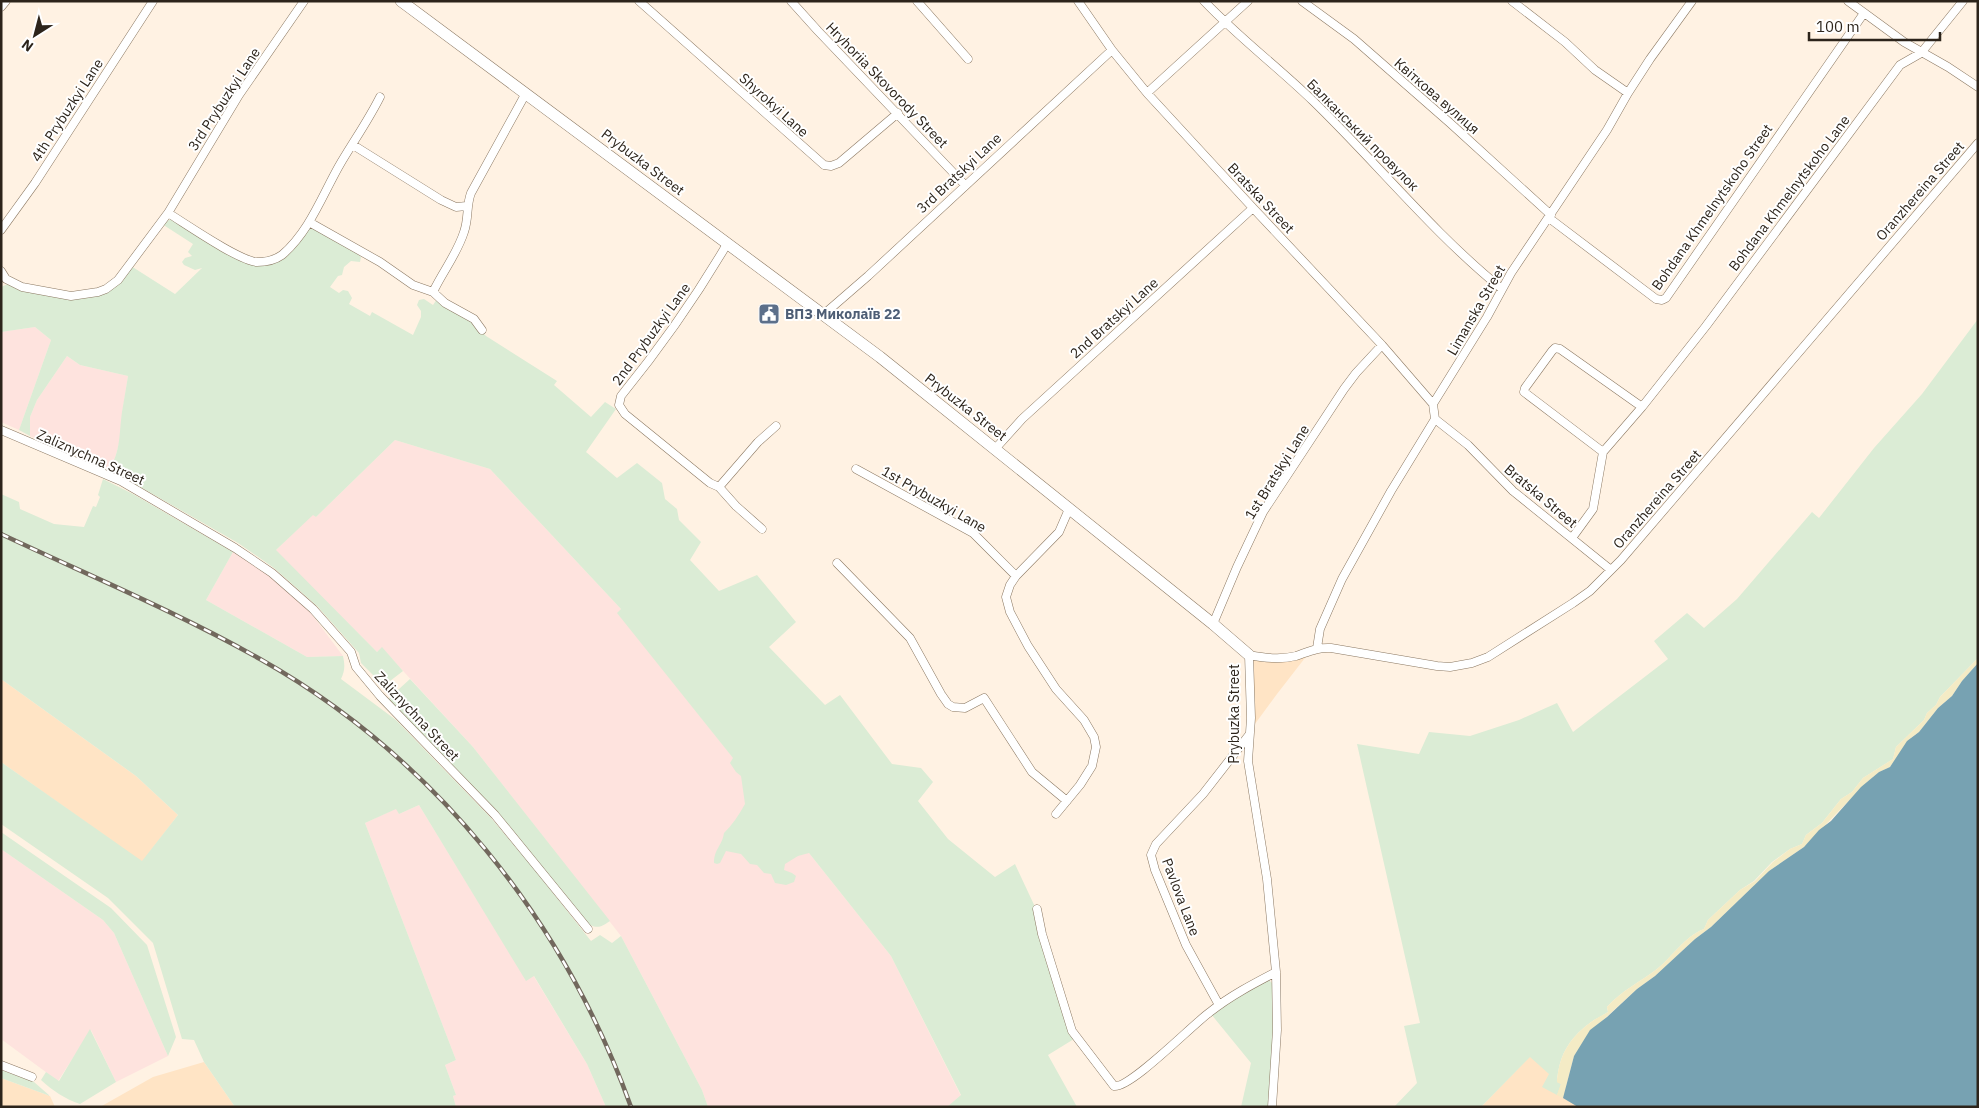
<svg xmlns="http://www.w3.org/2000/svg" width="1979" height="1108" viewBox="0 0 1979 1108" font-family="'IBM Plex Sans',sans-serif">
	<style>
		.built { fill: #ffe4c5 }
		.industrial { fill: #fee3de }
		.green { fill: #dbecd5 }
		.sand { fill: #f4ebc5 }
		.water { fill: #77a2b2 }
		.lines { fill: none; stroke-linecap: round; stroke-linejoin: round }
		.street-casing { stroke: #8b7862; stroke-width: 9 }
		.secondary-casing { stroke: #8b7862; stroke-width: 12 }
		.street { stroke: #fff; stroke-width: 8 }
		.secondary { stroke: #fff; stroke-width: 11 }
		.rail-casing { stroke: #72685d; stroke-width: 4.5 }
		.rail { stroke: #fff; stroke-width: 2.5; stroke-dasharray: 8; stroke-linecap: butt }
		.labels { text-anchor: middle; dominant-baseline: central; stroke-width: 4; stroke-linejoin: round; paint-order: stroke }
		.street-label { font-size: 14px; fill: #2c241b; stroke: #fff }
		.service-label { font-size: 14px; font-weight: bold; fill: #4e5e75; stroke: #fff; text-anchor: start }
	</style>
	<rect width="100%" height="100%" fill="#fff2e3"/>
	<path class="built" d="M1,533L170,612L261,659L324,700L366,731L412,771L477,838L508,876L538,919L565,962L593,1014L616,1063L631,1107L614,1063L592,1014L564,963L537,920L507,877L476,839L446,806L393,755L324,701L261,660L169,613L1,536Z
		M1308,654L1277,694L1252,728V659Z
		M1,679L136,776L178,815L142,862L1,762Z
		M1530,1056L1567,1086L1578,1107H1481Z
		M204,1062L235,1107H100L153,1077Z
		M1,1078L50,1096L55,1107H1Z"/>
	<path class="industrial" d="M35,327L51,340L19,430L1,422V332Z
		M67,356L80,365L128,376L122,414L121,436L114,462L109,469L30,436V417L37,400Z
		M395,440L490,469L621,609L618,613L891,956L961,1096L947,1107H708L702,1090L621,936L473,747L382,648L377,652L275,551L313,514L316,517Z
		M233,552L270,576L310,612L343,656L307,657L206,600Z
		M419,805L526,980L533,975L587,1064L606,1107H456L453,1096L456,1095L445,1065L456,1060L365,823L397,808L399,814Z
		M1,849L103,920L114,933L168,1056L116,1082L91,1030L58,1081L1,1039Z"/>
	<path class="green" d="M171,219L239,258L273,261L306,229L312,226L355,251L361,257L360,262L351,261L344,267L342,275L338,276L330,287L339,293L343,290L348,291L352,298L349,304L370,316L372,312L413,335L421,317V311L417,305L419,300L424,299L433,305L437,299L471,320L486,336L557,381L554,385L591,417L605,402L616,409L586,452L617,478L637,463L662,483L665,499L677,509L679,520L701,542L690,560L719,591L757,575L796,622L769,647L825,705L840,695L892,764L921,768L933,782L918,801L948,839L995,877L1015,864L1036,909L1074,1039L1048,1055L1077,1107H947L961,1095L891,956L809,853L798,856L785,864L784,870L792,873L796,876L794,882L786,885L775,883L771,874L764,873L757,865L750,864L741,854L726,851L720,863L717,864L714,863C714,849 722,846 724,833C732,825 739,815 745,804L741,776L736,772L730,763L733,758L617,613L621,609L490,469L395,440L316,517L313,515L276,550L377,652L382,647L403,671L390,681L384,682L377,679L361,663L359,653L317,606L274,568L238,543L109,469C121,452 119,432 122,412C124,400 126,388 128,376L80,365L67,356L37,400L30,417V436L19,430L51,340L35,327L1,332V287L10,283L56,295L98,294L131,266L175,294L202,268L195,270L184,265L182,262L185,258L192,256L188,252L193,244L162,224Z
		M1978,319V658L1940,697L1936,705L1927,713L1924,720L1896,747L1893,759L1863,778L1852,792L1841,799L1822,823L1806,835L1802,844L1790,849L1772,862L1754,881L1740,890L1708,920L1704,929C1684,937 1673,956 1657,969C1640,982 1621,991 1607,1007L1608,1012C1604,1015 1599,1017 1594,1020C1571,1036 1559,1053 1557,1082L1561,1084L1557,1095L1542,1087L1549,1074L1530,1057L1481,1107H1394L1417,1083L1404,1026L1420,1023L1357,744L1419,754L1429,732L1470,736L1519,720L1557,703L1573,732L1668,659L1654,641L1687,613L1704,628L1737,599L1812,512L1819,518L1874,448L1922,394Z
		M103,479L133,494L233,552L206,600L307,657L343,656C345,665 345,671 341,679L396,720L491,818L534,869L591,941L600,935L612,943L621,936L702,1090L708,1107H631C565,921 434,756 260,659C177,611 88,573 1,533V494L19,502L20,509L54,524L84,527L93,506L96,507L100,497L98,495Z
		M1,536C88,576 177,613 260,660C433,758 564,921 630,1107H606L587,1064L534,976L526,981L419,805L399,814L396,809L365,823L456,1060L445,1065L456,1095L453,1096L456,1107H235L204,1062L194,1040L182,1039L153,943L108,898L1,824V762L142,861L178,815L136,776L1,679Z
		M410,679L473,747L610,921C601,927 598,929 588,924L498,812L388,699Z
		M1,832L111,908L147,945L176,1037L168,1056L114,933L103,920L1,849Z
		M1269,980L1272,983L1274,1029L1270,1107H1241L1251,1063L1211,1014L1240,994Z
		M90,1029L116,1082L80,1104C65,1099 53,1091 41,1080L46,1072L59,1081Z
		M1,1070L34,1082L50,1096L1,1078Z"/>
	<path class="sand" d="M1978,658V663L1962,681L1952,696L1938,708L1919,732L1912,737L1890,767L1879,772L1865,784L1804,847L1769,871L1711,927L1695,939L1655,976L1637,989L1602,1021L1574,1056L1563,1098L1557,1095L1561,1084L1557,1082C1559,1053 1571,1036 1594,1020C1598,1017 1604,1015 1608,1012L1607,1007C1621,991 1640,982 1657,969C1673,956 1684,937 1704,929L1708,920L1740,890L1755,881L1773,862L1790,849L1802,844L1806,835L1822,823L1841,799L1852,792L1863,778L1893,759L1896,747L1924,720L1927,713L1936,705L1940,697Z"/>
	<path class="water" d="M1978,663V1107H1578L1563,1098L1574,1056L1590,1030L1607,1017L1637,989L1655,976L1695,939L1711,927L1769,871L1804,847L1819,830L1831,821L1861,787L1879,772L1890,767L1907,741L1919,732L1938,708L1952,696L1962,681Z"/>
	<g class="lines">
		<g class="street-casing">
			<path id="street" d="M639,1L824,165L831,166L839,163L898,113
				M791,1L818,31L965,185
				M917,1L968,59
				M1078,1L1112,50L1147,93L1253,208L1382,345L1433,404
				M1204,1C1238,37 1278,67 1313,101C1377,163 1433,233 1502,289
				M1302,1L1354,39L1450,123L1551,215
				M1512,1L1565,42L1595,70L1628,93
				M1848,1L1904,42L1948,67L1978,87
				M1,7L6,1
				M1147,93L1248,1
				M353,145L441,200L456,207L467,206
				M168,213C186,224 239,261 257,262C266,262 275,260 282,255C309,232 322,196 339,166C353,142 368,121 380,97
				M1549,218L1656,299L1662,300L1666,298L1864,13
				M309,222L380,262L413,285L433,292L445,303L474,319L482,330
				M1,230L35,183L153,1
				M727,244C696,297 660,348 621,396L619,405L625,414L710,483L719,487L736,506L762,529
				M1,271L6,279L22,287L71,296L98,292L106,289L118,280L168,213L239,95L304,1
				M433,292C443,271 457,254 464,232C469,218 466,206 471,193L526,93
				M823,315L868,276L1112,50
				M1435,419L1468,445L1513,491L1611,570
				M1,430L121,481L235,548L272,573L313,609L351,652L356,667L380,696L495,815L588,929
				M995,449L1022,419L1253,208
				M1603,452L1524,392L1525,388L1552,351L1555,348L1560,349L1642,407
				M856,469L973,533L1016,576
				M719,487L758,442L776,426
				M1572,538L1593,509L1603,452L1642,407L1706,326L1900,65L1921,53L1963,1
				M837,563L910,638L941,694L948,704L953,707L965,708L984,698L1032,772L1067,801
				M1213,624L1237,567L1263,512L1344,389L1356,373L1382,345
				M1317,648L1320,629L1342,579L1391,491L1435,419L1433,404L1487,317L1511,273L1607,130L1628,93L1650,59L1692,1
				M1056,814L1080,785L1092,766L1096,747L1094,737L1084,720L1056,689L1028,646L1010,612L1006,597L1010,585L1016,576L1059,532L1069,509
				M1037,909L1042,934L1072,1031L1114,1086C1130,1089 1193,1024 1210,1012C1230,996 1253,984 1276,972
				M1219,1005L1186,945L1155,870L1151,855L1156,844L1203,794L1249,735
				M1,1065L32,1077
				M1272,1107L1277,1030L1276,972L1267,879L1248,761L1251,718L1249,655C1265,658 1280,660 1296,656C1308,652 1318,647 1331,648L1437,666L1450,667L1472,663L1488,657L1573,603L1590,591L1621,560L1978,143"/>
		</g>
		<g class="secondary-casing">
			<path id="secondary" d="M401,1L880,357L1213,624L1249,655"/>
		</g>
		<use href="#street" class="street"/>
		<use href="#secondary" class="secondary"/>
		<g class="rail-casing">
			<path id="rail" d="M1,534C88,575 177,612 260,659C434,757 564,920 631,1107"/>
		</g>
		<use href="#rail" class="rail"/>
	</g>
	<defs>
		<g id="civic-square" transform="scale(1.125)"><rect x="-9" y="-9" width="18" height="18" rx="4" fill="#5c6f8a" stroke="#fff"/><path d="M-.6-6.5H3V-4.5H.6V-3L4-1V1h2V6H-6V1h2V-1L-.6-3ZM-1.2 2.5V6h2.4V2.5Z" fill="#fff"/></g>
	</defs>
	<g fill-rule="evenodd">
		<use href="#civic-square" x="769" y="314"/>
	</g>
	<g class="labels">
		<g class="street-label">
			<text transform="translate(887 85) rotate(46)">Hryhoriia Skovorody Street</text>
			<text transform="translate(1437 96) rotate(41)">Квіткова вулиця</text>
			<text transform="translate(224 99) rotate(-57)">3rd Prybuzkyi Lane</text>
			<text transform="translate(774 105) rotate(42)">Shyrokyi Lane</text>
			<text transform="translate(67 110) rotate(-57)">4th Prybuzkyi Lane</text>
			<text transform="translate(1363 135) rotate(45)">Балканський провулок</text>
			<text transform="translate(643 162) rotate(37)">Prybuzka Street</text>
			<text transform="translate(959 173) rotate(-43)">3rd Bratskyi Lane</text>
			<text transform="translate(1920 191) rotate(-49)">Oranzhereina Street</text>
			<text transform="translate(1789 193) rotate(-53)">Bohdana Khmelnytskoho Lane</text>
			<text transform="translate(1261 198) rotate(47)">Bratska Street</text>
			<text transform="translate(1712 207) rotate(-55)">Bohdana Khmelnytskoho Street</text>
			<text transform="translate(1476 310) rotate(-60)">Limanska Street</text>
			<text transform="translate(1114 318) rotate(-42)">2nd Bratskyi Lane</text>
			<text transform="translate(651 334) rotate(-54)">2nd Prybuzkyi Lane</text>
			<text transform="translate(966 407) rotate(38)">Prybuzka Street</text>
			<text transform="translate(91 457) rotate(24)">Zaliznychna Street</text>
			<text transform="translate(1277 472) rotate(-58)">1st Bratskyi Lane</text>
			<text transform="translate(1541 496) rotate(40)">Bratska Street</text>
			<text transform="translate(934 499) rotate(30)">1st Prybuzkyi Lane</text>
			<text transform="translate(1657 499) rotate(-49)">Oranzhereina Street</text>
			<text transform="translate(1234 714) rotate(-90)">Prybuzka Street</text>
			<text transform="translate(417 716) rotate(47)">Zaliznychna Street</text>
			<text transform="translate(1181 897) rotate(69)">Pavlova Lane</text>
		</g>
		<g class="service-label">
			<text x="785" y="314">ВПЗ Миколаїв 22</text>
		</g>
	</g>
	<rect width="1979" height="1108" fill="none" stroke="#2c241b" stroke-width="5"/>
	<g transform="translate(35 35) rotate(216)" stroke="#ffffff" stroke-width="4" paint-order="stroke">
	<path d="M0-4L9 19L0 12L-9 19Z" fill="#2c241b"/>
	<text y="-8" font-size="14" font-weight="bold" text-anchor="middle" fill="#2c241b">N</text>
	</g>
	<path d="M1809 32v8h131v-8" fill="none" stroke="#2c241b" stroke-width="2.5"/>
	<text x="1816" y="32" font-size="15" fill="#2c241b" stroke="#ffffff" stroke-width="4" paint-order="stroke">100 m</text>
</svg>
